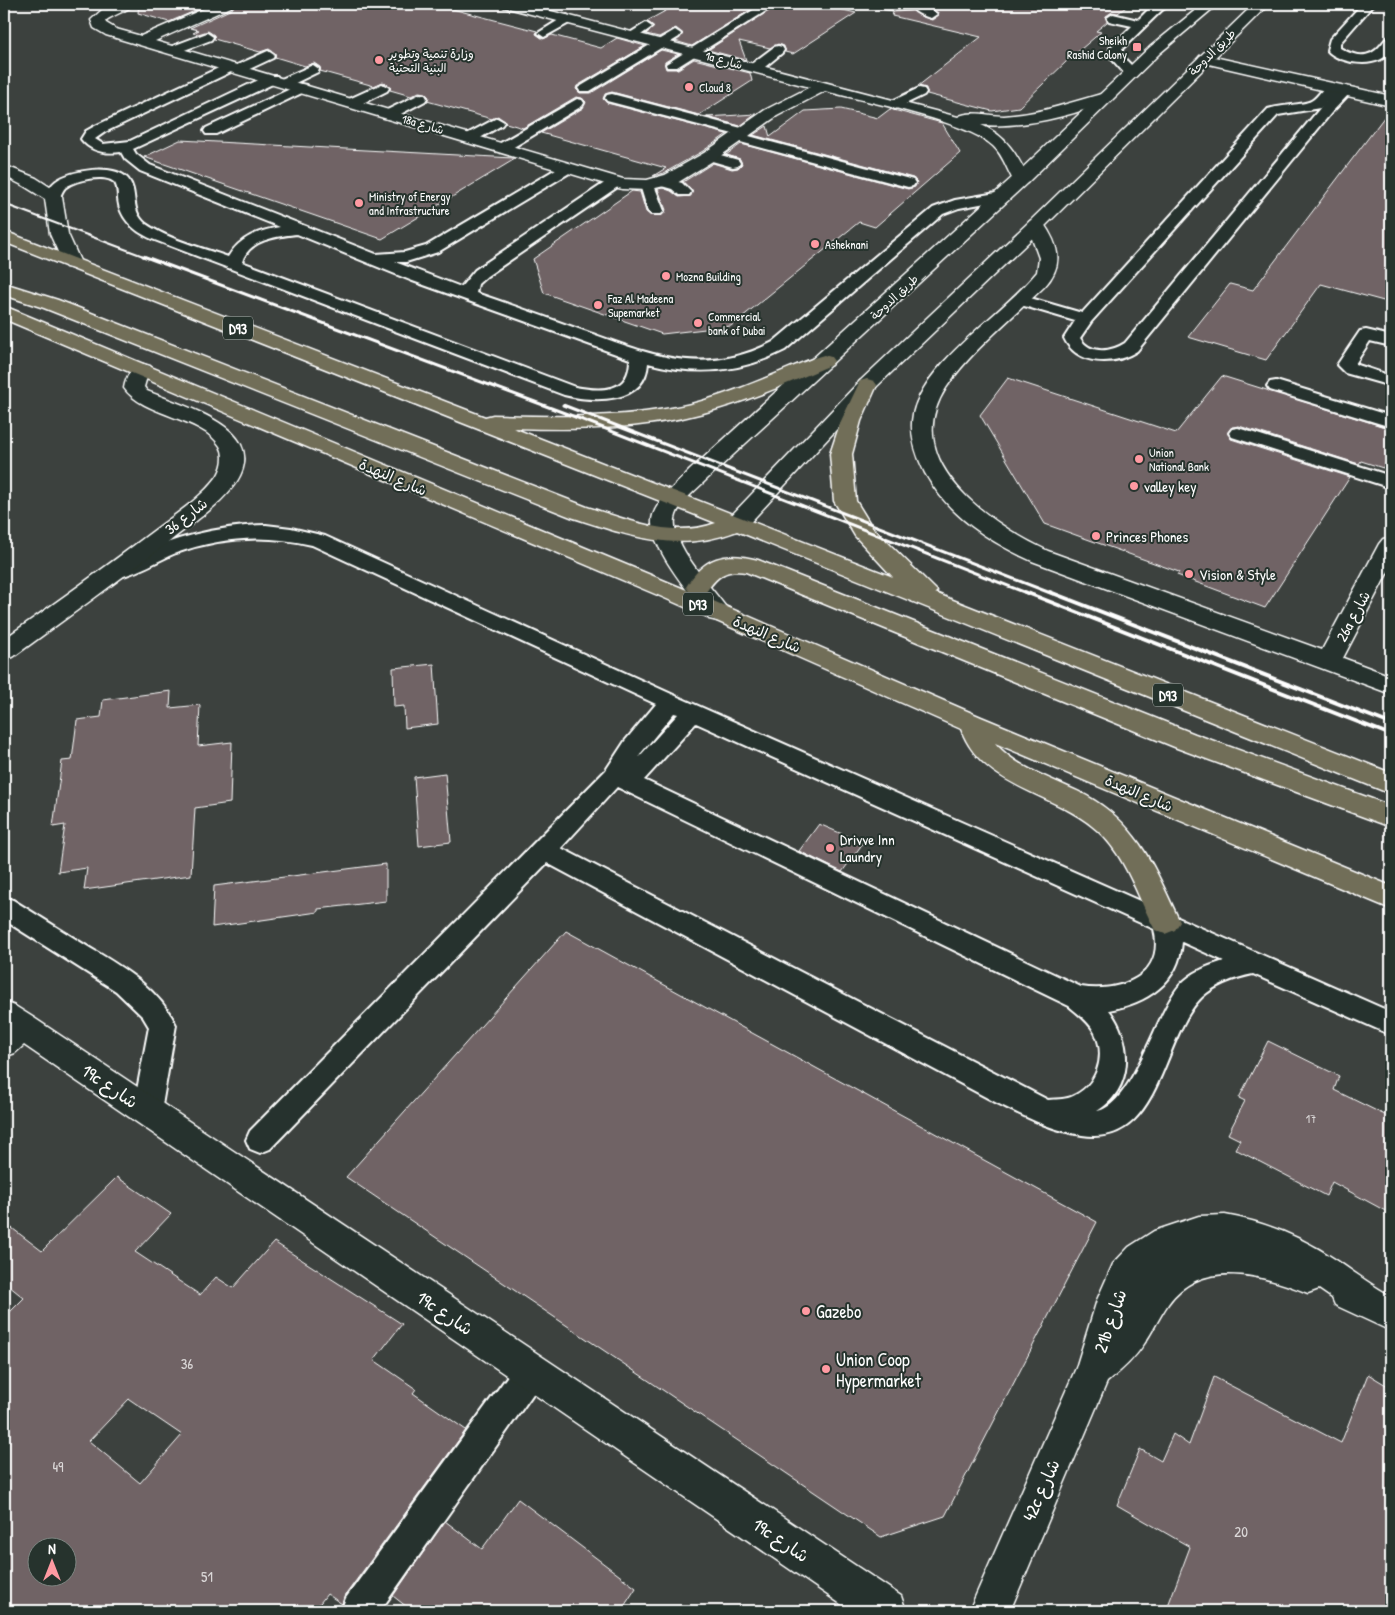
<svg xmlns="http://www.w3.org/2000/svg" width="1395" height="1615" viewBox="0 0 1395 1615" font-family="'Patrick Hand','Playpen Sans Arabic',sans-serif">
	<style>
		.building { fill: #6f6365; stroke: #fff; fill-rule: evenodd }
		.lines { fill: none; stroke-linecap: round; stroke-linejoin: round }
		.lane-casing { stroke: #fff; stroke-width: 4 }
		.street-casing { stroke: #fff; stroke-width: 3 }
		.secondary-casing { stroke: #fff; stroke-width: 3 }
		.primary-casing { stroke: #fff; stroke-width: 3 }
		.lane { fill: #26332d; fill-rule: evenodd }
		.street { fill: #26332d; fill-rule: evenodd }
		.secondary { fill: #26332d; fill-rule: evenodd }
		.primary { fill: #716e59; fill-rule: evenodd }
		.rail-far2 { stroke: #fff; stroke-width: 2 }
		.rail-far1 { stroke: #fff; stroke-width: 3 }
		.rail { stroke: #fff; stroke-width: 4 }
		.poi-dot { fill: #ff9aa2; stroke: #26332d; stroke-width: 2 }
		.labels { text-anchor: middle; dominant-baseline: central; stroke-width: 4; stroke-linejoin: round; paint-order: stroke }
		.far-poi-label { font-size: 12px; fill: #fff; stroke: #26332d; text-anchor: start }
		.far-street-label { font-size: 12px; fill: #fff; stroke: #26332d }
		.number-label { font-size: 12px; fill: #dbd8d8 }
		.shield { fill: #26332d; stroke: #bec2c0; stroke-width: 1 }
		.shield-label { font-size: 14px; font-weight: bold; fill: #fff }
		.street-label { font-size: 15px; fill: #fff; stroke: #26332d }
		.poi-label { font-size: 15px; fill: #fff; stroke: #26332d; text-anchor: start }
		.near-number-label { font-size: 15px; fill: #dbd8d8 }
		.near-street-label { font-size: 18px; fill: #fff; stroke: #26332d }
		.near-poi-label { font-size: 18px; fill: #fff; stroke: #26332d; text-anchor: start }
	</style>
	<rect width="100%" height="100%" fill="#3c413e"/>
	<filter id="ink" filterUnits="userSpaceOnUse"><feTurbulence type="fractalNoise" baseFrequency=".02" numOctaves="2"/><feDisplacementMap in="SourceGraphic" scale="10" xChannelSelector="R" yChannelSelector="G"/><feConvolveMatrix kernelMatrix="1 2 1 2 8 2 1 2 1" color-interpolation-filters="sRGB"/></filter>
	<g filter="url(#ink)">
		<path class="building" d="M139,4H211L169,22L138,13Z
			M235,4H433L537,31L536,34L543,39L552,35L601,48L617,38L645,46L577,86L576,89L580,93H591L661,50L678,54L665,62L666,69H678L694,59L750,73L752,81L699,115L612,92L605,94L603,99L607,103L727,134L703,151L664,173L653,176L666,168L541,133L583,108L586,102L582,98L576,97L523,128L506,123L498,116L492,119L427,101L429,97L425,93L419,92L411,96L390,90V86L383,82L374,86L320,71V67L314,63L305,66L275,57V53L269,49L260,52L214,39V35L208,31L198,34L193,33L199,30L190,28L232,9Z
			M678,4H760L692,46L675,41L683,34L676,28L659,37L646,34L654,27L647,21Z
			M779,4H818L856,13L793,54L785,52L784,46L778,44L770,48L739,41L746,60L708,50Z
			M933,4H1130L1118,13L1112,12L1106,16L1107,22L1096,31L1101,32L1067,61L1019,107L992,111L927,94L926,88L918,86L981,37L892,16L893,12L913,11L921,16L932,20L939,15L931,8Z
			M1391,108V303L1321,284L1266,360L1188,337L1230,284L1253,290Z
			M841,109L878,118L890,109L942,123L960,153L875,227L859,222L731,326L662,334L544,293L533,259L632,191L640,192L646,212L650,215H662L666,210L658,189L663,188L671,191L679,197L691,196L692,191L683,182L713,163L732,169L738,168L742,164L740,159L726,155L741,144L908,189L915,187L917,182L913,178L753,135L767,126L770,137L805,111Z
			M756,114L740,126L707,117Z
			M180,140L513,158L515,159L382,239L144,157Z
			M1222,376L1391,429V453L1383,468L1361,461L1359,464L1239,426L1232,427L1228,432L1231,439L1350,477L1265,608L1177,575L1179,572L1045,524L980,415L1008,378L1176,433Z
			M434,664L438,724L405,728L404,706L394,707L393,668Z
			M171,691L170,708L200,705L198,746L232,742L230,803L195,808L191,875L84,890L87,868L58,872L65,825L53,827L62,761L72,760L77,720L101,717L103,700Z
			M445,773L451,842L419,846L414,777Z
			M819,824L863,843L842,872L799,851Z
			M386,864V901L318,909V912L212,927L214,886Z
			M566,931L1097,1222L945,1516L881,1537L346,1177Z
			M1268,1041L1339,1076L1334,1090L1391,1118V1214L1332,1182L1326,1196L1235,1149L1240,1140L1228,1134L1245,1101L1239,1098Z
			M117,1177L171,1214L135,1252L200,1295L216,1277L233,1288L274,1242L402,1324L374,1360L416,1389L413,1393L466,1430L344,1597L342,1604L327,1594L314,1611H4V1318L24,1298L4,1282V1222L42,1251ZM129,1399L182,1435L140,1483L89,1441ZM38,1548H68V1578H38Z
			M1368,1374L1391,1388V1611H1166L1190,1547L1117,1505L1140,1449L1161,1461L1173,1434L1189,1445L1214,1377L1341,1443Z
			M518,1499L636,1588L621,1611H412L393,1596L445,1521L482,1549Z"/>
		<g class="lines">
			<g class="lane-casing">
				<path id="lane" d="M763,4H777L677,67H667L666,64Z
					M911,4H922L937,14L931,18C923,16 912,12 911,4Z
					M1154,4H1171L1162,10L1122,49V56L1138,72L1136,75H1126L1110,57V48L1132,26L1109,21L1107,18L1113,14L1138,20Z
					M1362,4H1374L1340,43V48C1354,56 1368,60 1380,46C1384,42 1385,38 1391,36C1391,40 1392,45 1391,48C1383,71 1338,64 1327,50L1330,39Z
					M567,15L573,19L571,22L544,37L538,33Z
					M646,23L652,27L635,39H627L625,36Z
					M675,30L681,34L679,37L590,91H580L578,88Z
					M207,33L213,37L211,40L174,54L168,50L170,47Z
					M778,46L782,47L784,50L782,53L760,71H750L749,68L750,65L774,47Z
					M268,51L274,55L273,58L243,72L233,71L105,132L95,139L103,144L130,141L267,76H277L279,79L277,82L133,149L136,154L150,165L376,254L405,252L426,246L561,166H571L573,169L571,172L438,252L406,262H395L461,287L475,270L609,180H619L621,183L619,186L487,276L478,284L476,293C512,305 548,318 584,331C652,355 703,378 773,342L933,208L955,200L1002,192L1007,193L1009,196L1007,199L959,208L943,214L785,350C741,373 696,376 648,363C645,405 593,402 564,395L152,239C134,231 120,219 118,199C118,194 118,188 115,183C106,173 76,180 66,187C62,190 61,196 58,200H48L46,197C47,191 51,185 56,181C71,170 114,163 128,179C139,193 129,210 146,224C167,239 203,248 228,257C240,237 258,231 280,227L140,171L125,159L121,152C105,154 91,152 81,139L86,131L95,126L227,64L237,65ZM297,234L410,280L630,359C630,393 602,392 575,387L242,262C248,240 277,236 297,234Z
					M313,65L319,69L318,72L289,86L284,87L277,83L279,80Z
					M301,84L306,85L308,88L306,91L216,134H206L204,131L206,128Z
					M382,84L389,88L387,91L357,106L352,107L345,103L347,100Z
					M1332,84L1339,88L1320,108L1278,115L1091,322L1080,338C1090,355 1111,352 1125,343L1321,107L1339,88H1349L1351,91L1349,94L1331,113L1137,351C1114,366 1077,366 1064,338L1075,321L1014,303L1012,300L1014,297L1020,295L1082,313L1268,109C1279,105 1304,105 1311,101C1319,97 1322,86 1332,84Z
					M919,88L924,89L926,92L924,95L895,109L888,105L890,102Z
					M420,94L425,95L427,98L425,101L395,117L390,118L383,114L385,111Z
					M612,94L749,130L751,133L749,136L913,180L915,183L913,186L908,187L733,140L731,137L733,134L607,101L605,98L607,95Z
					M577,99L582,100L584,103L582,106L507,151H497L495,148L497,145Z
					M497,118L504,122L502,125L475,141H465L463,138L465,135Z
					M710,152L738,160L740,163L738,166L733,167L705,159L703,156L705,153Z
					M663,178L682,183L691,192L689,195H679L672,189L658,185L656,182L658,179Z
					M647,181L652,182L654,185L664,211L661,214H651L648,211L640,185L642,182Z
					M1366,330L1391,336V346L1370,341L1355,364L1391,376V386L1345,373L1337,365L1360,331Z
					M1276,381L1391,416V427L1270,390L1267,386L1270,382Z
					M1238,428L1391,476V488L1232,437L1229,433L1232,429Z
					M266,525L291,528L325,536L678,697L1391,1012V1035L1253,974C1234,978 1216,984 1202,997C1161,1036 1162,1148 1082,1135C1052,1131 1024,1116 997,1103L547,863L270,1149L260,1153L250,1149L246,1140L250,1131L606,770L625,741L656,704L312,545C265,534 221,537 176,553C157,561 140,572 120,577L113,576L110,571C115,564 124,561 132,557C175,537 219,526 266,525ZM674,713L678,714L639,757L641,753ZM696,723L1154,929C1166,977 1119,993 1081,987L644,780ZM617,787L1069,1006C1078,1014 1090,1022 1095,1033C1107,1058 1096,1087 1071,1097C1063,1100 1055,1099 1048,1100L561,848ZM1182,942L1224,961C1208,966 1192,972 1180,985C1156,1012 1133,1106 1097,1111C1134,1089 1133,1041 1109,1010C1147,1003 1179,983 1182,942Z
					M4,897L13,900C37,915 61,930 85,945C120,966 158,987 176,1025L161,1111L157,1120L147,1123L137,1120L133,1111L149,1027L143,1017L116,991L4,920Z
					M531,1354L542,1359L547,1370L542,1381L380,1611H341L346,1598L520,1359Z"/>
			</g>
			<g class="street-casing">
				<path id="street" d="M115,4H134C128,11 114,14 105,21L106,23L116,29L141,36L215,4H233L231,7L155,41L623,179L647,180L665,175L704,153L765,110L810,87L504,7L502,4H524L958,117C969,110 991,116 1004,116C1040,114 1071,102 1105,93L1110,95L1113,98L1110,101C1069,116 1026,128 981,125C1007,136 1017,155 1029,179L1027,183H1015C1007,171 1004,156 993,146C967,121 864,101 825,91L777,116L716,159L677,183L647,190L622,189L106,35L94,28L91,20L104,8Z
					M874,4H931L929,7C917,10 882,13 874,4Z
					M1205,55L1391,96V106L1200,62L1198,59L1200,56Z
					M6,166L36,178L59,193L62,197L68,234L81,263L78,267L72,268L66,267L63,263L50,234L45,199L24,186L4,176V167Z
					M1036,220L1042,221C1059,245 1065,265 1044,287C1014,316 968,354 946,388C898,462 991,524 1048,551L1322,650L1379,544L1383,539L1391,537V566L1343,658L1391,676V694L1032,561C988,541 949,516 925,473C916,455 909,435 913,414C925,361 1003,314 1037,272L1039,258L1027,225L1030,221Z
					M143,364L150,366L153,370L146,380L144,387L147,391C173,402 229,418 241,445C247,457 244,470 237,481C220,506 192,523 169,542C118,581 65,619 13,657L4,659V639C54,604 103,569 152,532C174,515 199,500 216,478C222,470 226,456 220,446C202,417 143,416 124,388C126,377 131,367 143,364Z
					M4,1002L15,1006L34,1018L901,1596L906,1611H851L24,1045L15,1053L4,1057Z
					M1225,1215C1265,1222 1302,1237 1336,1260C1354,1272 1372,1286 1391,1296V1331L1335,1305L1332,1298L1319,1289L1308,1293C1263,1275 1202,1257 1168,1304C1159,1317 1153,1331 1144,1344C1134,1359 1121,1371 1107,1382L1010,1611H969L1076,1368L1097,1300L1113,1264L1129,1247L1154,1231L1199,1216Z"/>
			</g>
			<g class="secondary-casing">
				<path id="secondary" d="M1203,4H1218L1160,53L1027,183L706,480C696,490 681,501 676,515C666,542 716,591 730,613L727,619L718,621L709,619C694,598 644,542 653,515C659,498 678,483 690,470L1015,175L1150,47Z
					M1254,4H1269L1042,229L874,389L745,528L737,530L729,528L726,523L729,518L860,381L1030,221Z"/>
			</g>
			<g class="primary-casing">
				<path id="primary" d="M4,231L485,417L493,415C559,417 627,419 691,404C735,393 776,373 817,357L824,355L831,357L834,361L831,365C789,383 747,402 703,413C641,430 576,430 513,428L893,577L855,536L834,501L830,454L841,421L860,381L867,379L874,381L877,385L861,421L852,454L856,501L872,527L937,591L935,593L1391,773V794L737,531C677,554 629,536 571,517L44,308L4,295V283L58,300L587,507C628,520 673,539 716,523L4,242Z
					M4,306L689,591L686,587C704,557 725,551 758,560L1195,734L1391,806V827L1177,748L746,572C725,569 717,576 706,592L697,594L981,717L1391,886V909L995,743C1018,770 1057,780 1087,796C1139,825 1156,871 1180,922L1175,930L1165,934L1155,930C1137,896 1127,858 1098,831C1056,792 983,789 961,729L660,596L4,319Z"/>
			</g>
			<use href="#lane" class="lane"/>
			<use href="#street" class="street"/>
			<use href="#secondary" class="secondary"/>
			<use href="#primary" class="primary"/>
			<path class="rail-far2" d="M4,204L146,257"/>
			<path class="rail-far1" d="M143,256L570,415L1029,594
				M563,405L1053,594"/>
			<path class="rail" d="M1025,592L1391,735
				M1050,592L1391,724"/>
		</g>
	</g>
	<g class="poi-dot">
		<rect x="1132" y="42" width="10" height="10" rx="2.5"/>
		<circle cx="379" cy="60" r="5"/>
		<circle cx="689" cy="87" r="5"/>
		<circle cx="359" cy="203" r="5"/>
		<circle cx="815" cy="244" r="5"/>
		<circle cx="666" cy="276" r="5"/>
		<circle cx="598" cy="305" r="5"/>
		<circle cx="698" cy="323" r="5"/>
		<circle cx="1139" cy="459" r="5"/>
		<circle cx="1134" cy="486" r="5"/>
		<circle cx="1096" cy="536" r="5"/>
		<circle cx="1189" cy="574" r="5"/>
		<circle cx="830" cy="848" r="5"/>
		<circle cx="806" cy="1311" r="5"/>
		<circle cx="826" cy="1369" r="5"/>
	</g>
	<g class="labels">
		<g class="far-poi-label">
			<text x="1127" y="40" text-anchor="end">Sheikh<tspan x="1127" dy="14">Rashid Colony</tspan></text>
			<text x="389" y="53">وزارة تنمية وتطوير<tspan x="389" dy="14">البنية التحتية</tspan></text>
			<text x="699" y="87">Cloud 8</text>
			<text x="369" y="196">Ministry of Energy<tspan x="369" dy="14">and Infrastructure</tspan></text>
			<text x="825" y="244">Asheknani</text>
			<text x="676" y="276">Mozna Building</text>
			<text x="608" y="298">Faz Al Madeena<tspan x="608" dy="14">Supemarket</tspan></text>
			<text x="708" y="316">Commercial<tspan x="708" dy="14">bank of Dubai</tspan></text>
			<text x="1149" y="452">Union<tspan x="1149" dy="14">National Bank</tspan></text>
		</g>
		<g class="far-street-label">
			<text transform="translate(1212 52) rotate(-45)">طريق الدوحة</text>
			<text transform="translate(724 60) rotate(15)">1a شارع</text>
			<text transform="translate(423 124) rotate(16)">18a شارع</text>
			<text transform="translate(894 297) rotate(-43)">طريق الدوحة</text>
		</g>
		<g class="number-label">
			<text x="1311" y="1118">17</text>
		</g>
		<g class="shield">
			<rect x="223" y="316.5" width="30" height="23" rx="4"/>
			<rect x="683" y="592.5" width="30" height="23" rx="4"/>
			<rect x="1153" y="683.5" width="30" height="23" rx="4"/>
		</g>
		<g class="shield-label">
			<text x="238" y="328">D93</text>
			<text x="698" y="604">D93</text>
			<text x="1168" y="695">D93</text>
		</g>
		<g class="street-label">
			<text transform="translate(393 477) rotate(23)">شارع النهدة</text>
			<text transform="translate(186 516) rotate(-38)">شارع 36</text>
			<text transform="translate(1353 616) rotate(-62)">26a شارع</text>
			<text transform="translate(767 634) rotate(23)">شارع النهدة</text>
			<text transform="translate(1139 793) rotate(23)">شارع النهدة</text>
		</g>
		<g class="poi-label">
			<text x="1144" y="486">valley key</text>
			<text x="1106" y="536">Princes Phones</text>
			<text x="1199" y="574">Vision &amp; Style</text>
			<text x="840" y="839">Drivve Inn<tspan x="840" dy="17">Laundry</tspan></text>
		</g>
		<g class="near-number-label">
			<text x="187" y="1363">36</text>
			<text x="58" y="1466">49</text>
			<text x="1241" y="1531">20</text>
			<text x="207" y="1576">51</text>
		</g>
		<g class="near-street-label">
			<text transform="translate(110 1086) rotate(34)">19c شارع</text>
			<text transform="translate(445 1313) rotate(34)">19c شارع</text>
			<text transform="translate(1110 1321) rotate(-71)">21b شارع</text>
			<text transform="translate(1041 1490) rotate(-66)">42c شارع</text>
			<text transform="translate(781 1540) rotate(34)">19c شارع</text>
		</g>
		<g class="near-poi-label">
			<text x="816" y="1311">Gazebo</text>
			<text x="836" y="1359">Union Coop<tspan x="836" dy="21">Hypermarket</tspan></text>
		</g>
	</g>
	<rect width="1395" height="1615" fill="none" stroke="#26332d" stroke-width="20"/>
	<rect x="10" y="10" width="1375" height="1595" fill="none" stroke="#fff" stroke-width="2" filter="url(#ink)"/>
	<g transform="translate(52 1562)"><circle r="24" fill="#26332d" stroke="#7d8581"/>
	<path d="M0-4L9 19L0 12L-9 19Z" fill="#ff9aa2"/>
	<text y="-8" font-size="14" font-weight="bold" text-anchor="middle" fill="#ffffff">N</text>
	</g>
</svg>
